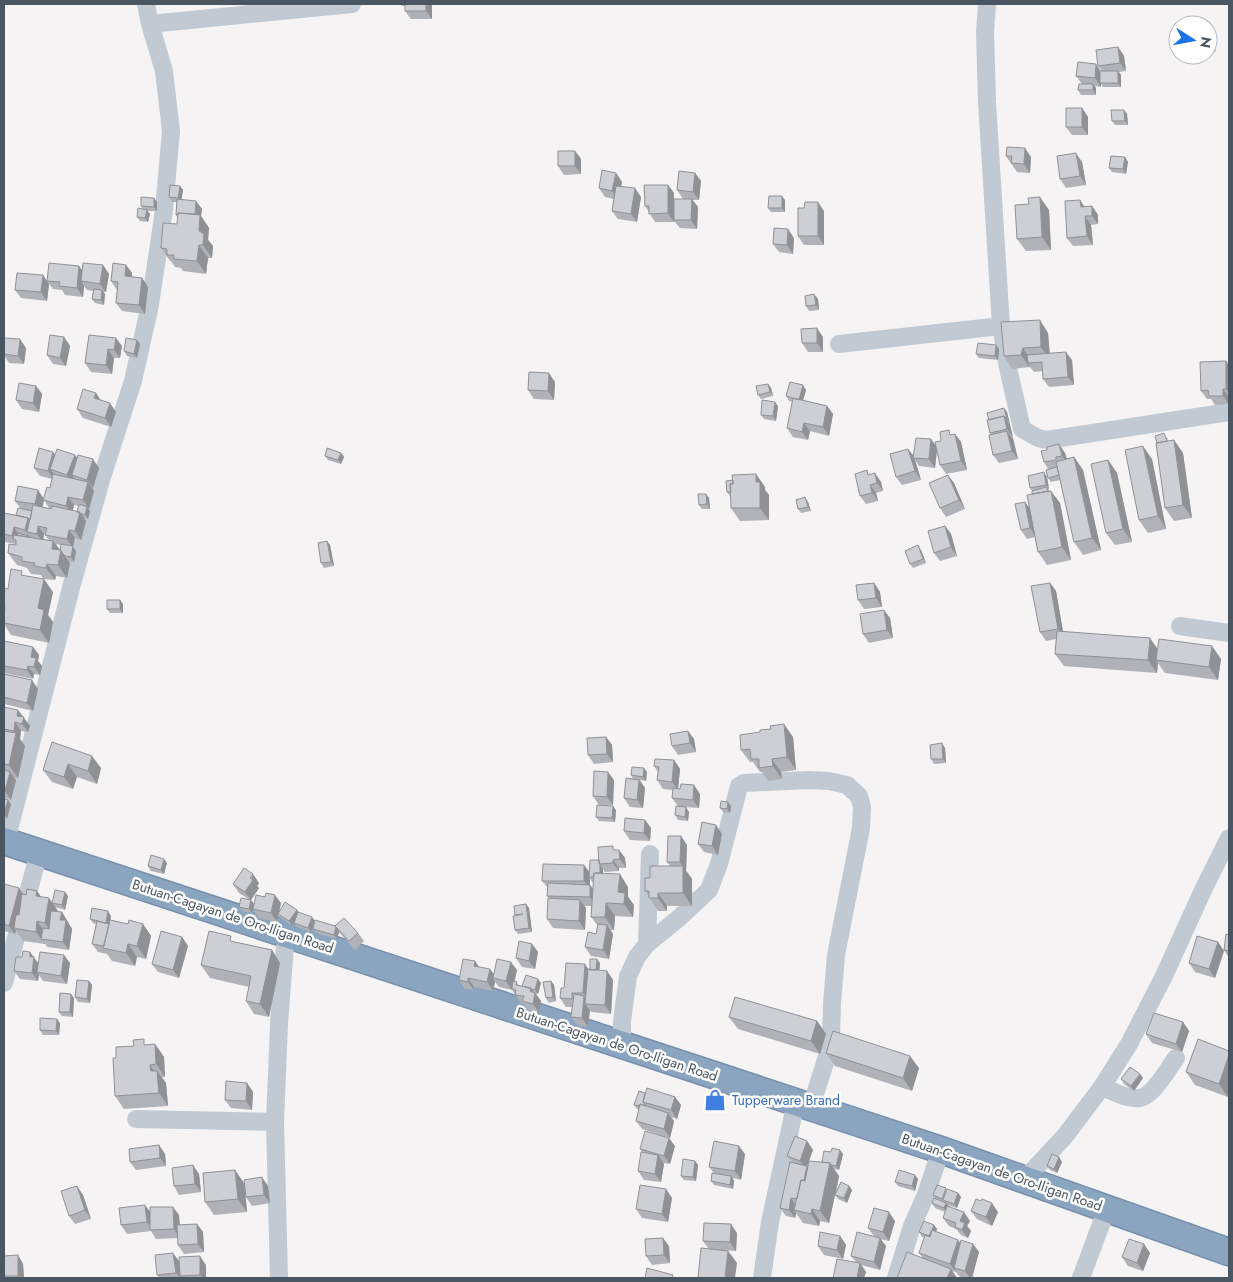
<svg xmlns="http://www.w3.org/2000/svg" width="1233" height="1282" viewBox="0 0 1233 1282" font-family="Jost,sans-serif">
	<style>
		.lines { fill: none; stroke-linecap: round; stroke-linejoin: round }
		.highway-casing { stroke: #7690ad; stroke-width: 29 }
		.minor { stroke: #c1cad2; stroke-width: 18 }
		.highway { stroke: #8ba5c1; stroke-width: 26 }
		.wall { fill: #b0b2b7; fill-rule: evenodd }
		.shaded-wall { fill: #909195 }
		.building { fill: #cdcfd5; stroke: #909195 }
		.labels { text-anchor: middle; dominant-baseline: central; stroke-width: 5; stroke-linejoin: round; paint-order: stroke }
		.street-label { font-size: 14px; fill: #4a5661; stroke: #fff }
		.shop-label { font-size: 14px; fill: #366cbe; stroke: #fff; text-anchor: start }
	</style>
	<rect width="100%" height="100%" fill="#f5f3f3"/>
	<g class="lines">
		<g class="highway-casing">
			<path id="highway" d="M4,841L941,1150L1229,1252"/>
		</g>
		<path class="minor" d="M987,4L985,32L987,102L1001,326L1008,368L1022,429L1038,438L1047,440L1229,412
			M150,24L352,4
			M839,344L1001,326
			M1180,626L1229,633
			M6,841L72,584L101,480L133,381L150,305L164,210L171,131L164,71L150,24L146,4
			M647,944L650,854
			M4,983L39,852
			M622,1046V1021L628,976L637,957L647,944L679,918L709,890L719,864L739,786L744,783L809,780L829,781L847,785L859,796L862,807L861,828L836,955L832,1003L831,1038L829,1050L811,1107
			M1102,1087C1113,1091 1127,1100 1140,1098C1153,1096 1168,1069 1176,1058
			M136,1119L275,1122
			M1024,1180L1065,1136L1102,1087L1129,1044L1163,978L1204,888L1229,838
			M279,1278L275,1122L279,1024L286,933
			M762,1278L770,1222L796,1102
			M896,1278L912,1226L925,1197L941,1150
			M1081,1278L1107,1208"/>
		<use href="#highway" class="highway"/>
	</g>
	<path class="wall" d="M401,4H432V19H411L405,11V6H402Z
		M1208,38L1216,51L1206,57L1205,55H1208Z
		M1118,47L1124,56L1126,71L1119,72L1121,75V87H1103L1101,84V87L1095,86L1096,88V95H1081L1078,90L1082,84L1076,76L1102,71L1098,66Z
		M1082,108L1088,117V135H1072L1066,127Z
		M1124,110L1127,114L1128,125H1115L1112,121Z
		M575,151L581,159V174L564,175L558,166Z
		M1006,156L1031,157L1030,173L1017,172Z
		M1125,157L1128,162L1126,174L1112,172L1109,168Z
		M1082,162L1086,185L1066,188L1060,179Z
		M616,173L622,182L621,186L641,197L637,222L618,219L612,211L614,199L605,197L599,188Z
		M695,173L701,181L699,200H692L698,207L697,229L680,228L674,221V222H655L645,206L668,185L674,193V199H683L677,190Z
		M180,186L183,190L181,200L196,201L202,209L201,216L209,228L208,240L213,246L212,258H208L206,274L183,271L181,268L175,267L171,261H170L161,248L177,224L178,218L176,215L177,202H172L169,197Z
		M154,198L157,202V211H147L150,214L148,222L140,221L137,217L143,209L141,206Z
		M785,200V212H771L768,208Z
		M1080,200L1084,207L1092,206L1098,215V224L1091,225L1093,245L1073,246L1067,238Z
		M1049,210L1051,250L1026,251L1017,239Z
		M824,211V245H804L798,236Z
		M794,238L793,254L779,252L773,244Z
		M103,265L109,274L106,292H103L105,294L104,305L95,303L92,299L93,291L87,290L84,286L83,297L65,295L62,290L53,289L47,281L79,266L82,270Z
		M126,265L132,273V277L142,278L148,287L145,314L122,311L116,303L117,290L111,281Z
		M43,275L49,284L47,301L21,298L15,290Z
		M818,299L819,310L809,311L806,306Z
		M1048,333L1050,353L1072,360L1074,385L1049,387L1043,379V371L1034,372L1030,367L1012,369L1004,356Z
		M89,335L122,346L120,358H114L112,374L91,372L85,363Z
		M64,337L70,346L66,366L53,364L47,355Z
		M823,337V352H808L802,343Z
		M137,340L140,344L137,358L127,356L124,351Z
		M4,346L26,348L24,364L9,363L4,355Z
		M999,349L998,360L979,358L976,354Z
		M1226,361L1229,365V404L1215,405L1211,399H1207L1201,391Z
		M555,382L554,400L534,399L528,390Z
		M768,384L771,388L773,396L761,399L758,395Z
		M36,386L42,394L39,412L22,409L16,400Z
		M806,390L803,400L827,406L833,414L829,436L810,431L808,440L793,437L787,428L793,402L789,401L786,396Z
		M96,393L101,401L116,412L111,427L83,418L77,409Z
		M778,406L776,421L764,419L761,415Z
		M1007,412L1018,459L999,463L993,455L991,434L990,433Z
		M952,434H955L961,442L967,470L946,474L940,465L937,450L935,468L919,466L915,460L921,480L902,485L896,477L908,449L914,456L931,439L936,446L941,441Z
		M1167,437L1168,441L1174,440L1183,453L1192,518L1174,521L1165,508L1157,443Z
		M341,453L344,457L341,464L328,460L325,456Z
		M1065,453L1067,459L1074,457L1083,470L1101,550L1083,555L1074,542L1060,480L1051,482L1048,478V469L1044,462Z
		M55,455H75L77,458L99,468L93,488H92L94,491L89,509L90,511L88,519L84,518L86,521L81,540L75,538L73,547L76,551L74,562L68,561L70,563L67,578L56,576L55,580L43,579L41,575L31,574L27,568L17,565L8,553L16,544L5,542L4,541V513L16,515L21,509L15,501L44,498L50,488L52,479L40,476L34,468ZM44,500L49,508L51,509L43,507ZM74,505L78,506L77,512L73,511ZM44,534L45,535L49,540L43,539ZM56,544L61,545L60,550Z
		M1152,459L1166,529L1148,533L1139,520Z
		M1108,460L1117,473L1132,542L1115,545L1106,533Z
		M870,475L881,482L883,491L876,493L878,501L866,504L860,496Z
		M1047,477L1049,489H1048L1060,503L1071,560L1047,565L1038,552L1035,537L1027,539L1021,530L1025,502L1030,509L1032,494V491L1030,488Z
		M954,483L965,509L946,517L940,508Z
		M765,487V490L769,495V520L740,521L731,508V496H730L727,492Z
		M706,494L709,498L710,509H702L699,505Z
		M808,502L811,511L801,513L798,509Z
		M945,526L951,534L957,556L940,561L934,553Z
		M330,545L334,566L324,568L321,563Z
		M921,550L926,563L913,568L910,564Z
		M25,576L53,592L48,615L53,622L49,643L11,635L4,624V588L8,589Z
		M874,583L880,592L882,607L864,609L858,600Z
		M1050,583L1056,591L1063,632L1157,649L1221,659L1218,680L1165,673L1158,663L1157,673L1064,666L1055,654L1056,639L1046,641L1040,632Z
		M120,600L123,604V613H110L107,609Z
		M890,618L893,638L869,643L863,634Z
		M4,641L33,647L39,655L38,661L42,666L40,675L34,674L33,679L4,673Z
		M4,674L38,689L33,711L4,704Z
		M4,707L23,717L30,726L28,732L21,731L20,739L25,746L18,778L13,777L16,780L11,800L4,798Z
		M688,731L694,739L696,752L678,755L672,746Z
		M606,737L612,745L613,762L594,764L588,755Z
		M793,737L796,770L781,772L782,779L768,781L762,772H760L753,762H750L741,750Z
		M52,742L101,768L97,784L77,777L73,789L52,782L43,770Z
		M945,748L946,763L934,764L931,759Z
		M674,760L680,769L678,789L700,794L699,808L684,807L689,812L688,821L678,820L675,815L678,806L672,798L673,790L663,789L657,780L658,772L654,766Z
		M647,772L646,781L640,780L645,788L643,808L630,807L624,798L633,779L631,775Z
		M614,780L613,805H599L593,796Z
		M728,802L731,806L730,813L723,812L720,808Z
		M616,810L615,822L599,821L596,817Z
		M645,820L651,828L650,841L630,840L624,831Z
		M716,825L722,834L718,855L704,852L698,844Z
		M681,836L687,845L686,871L692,879V906H667V911H658L645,891L650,878L670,866L667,862Z
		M615,850H619L625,858L626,868H619V871L605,872L603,869V874L628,887V897L634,905L633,917L615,916L614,930H610L613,934L609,959L591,956L585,947L596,934L598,926L591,917L592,906H584L586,908L585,930L553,928L547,919L549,898L547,896L548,888L542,881L584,865L589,872L599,860ZM590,878L592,882H593V888L590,885Z
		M167,863L164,874L151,871L148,866Z
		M259,883L257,886L259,888L251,900L254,904L252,913L242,911L239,907L250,900L239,893L233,884Z
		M4,884L23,894L26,895L37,891L41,897L52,903L65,892L68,896L65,910L55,907L58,912H62L72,929L69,950L47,947L45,943V944L23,941L16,931L15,934L4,931Z
		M281,903L279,912L297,910L298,912L315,921L358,933L364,941L355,950L339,932L337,939L316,933L313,929L314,924L311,932L297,927L294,923L295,921L292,926L281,918L278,915L277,922L259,918L253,909Z
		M526,904L529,908L532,932L518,934L515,930L516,916L515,915Z
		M111,916L110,920L128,924H143L151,936L146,959L137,957L135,966L112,961L107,954L98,952L92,944L96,924L93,923L90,919Z
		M1229,935V958L1224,950Z
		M182,937L188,946L179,978L158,972L152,964Z
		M235,942L272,950L280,963L269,1017L254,1014L246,1001L249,987L210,978L201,965Z
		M1218,942L1224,951L1215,978L1195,972L1189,963Z
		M532,944L538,952L535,969L522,967L516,958Z
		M30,952L38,963H70L67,984L43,981L39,975L38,981L20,979L14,971L22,957Z
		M475,961L479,967L494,974L517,970L514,981L520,986L522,987L541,983L538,994H536L541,1001L539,1012L528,1010L524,1004L521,1003L512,990L499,987L495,982L493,991L474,987V990L465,989L459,980Z
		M600,963L599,970L607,971L613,980L611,1014L591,1012L590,1010L588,1027L577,1025L571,1017L572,1007H566L560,998L564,988L589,970Z
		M89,981L92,985L90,1003L78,1002L75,997Z
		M551,981L554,985L556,1001L549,1003L546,998Z
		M74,998L73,1017L62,1016L59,1012Z
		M729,1017L817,1021L826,1034L820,1054L738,1029Z
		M1183,1022L1189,1031L1182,1052L1152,1043L1146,1034Z
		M60,1023L59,1035H43L40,1030Z
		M1198,1039L1228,1097L1195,1085L1186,1072Z
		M155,1044L164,1057L165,1077H162L166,1083L168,1106L124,1109L115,1096L116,1058L148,1045Z
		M826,1053L919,1068L912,1091L835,1066Z
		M1140,1074L1143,1078L1134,1091L1124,1084L1121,1079Z
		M247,1083L253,1092L252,1110L231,1108L225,1100Z
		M645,1093L675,1097L681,1105L677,1119L671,1117L674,1121L670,1138L642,1129L636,1121L639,1109H637L634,1105Z
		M807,1141L813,1150L809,1161L822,1162L843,1154L839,1170L834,1169L839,1176L836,1194L849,1186L852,1190L847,1203L838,1199L835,1195L829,1223L820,1221L819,1226L803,1223L796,1213L795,1218L786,1216L780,1208L792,1162L787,1156Z
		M159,1145L165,1154L166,1166L136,1170L130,1162Z
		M675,1146L670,1164L663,1163L664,1164L661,1182L644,1180L638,1171L643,1153L640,1149Z
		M745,1154L741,1180L733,1178L734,1181L733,1189L714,1185L711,1181L714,1173L709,1167Z
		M1059,1157L1062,1162L1057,1173L1050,1170L1047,1166Z
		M695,1161L698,1165L696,1181L684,1180L681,1176Z
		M199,1174L201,1192L179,1195L174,1186Z
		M918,1179L915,1191L898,1186L895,1182Z
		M244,1183L268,1186L270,1203L252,1206L246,1197L245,1185L247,1212L214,1215L205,1202Z
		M666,1189L672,1198L668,1222L642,1218L636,1209Z
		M947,1190L958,1193L961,1197L957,1208L948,1205L949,1206L970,1221L967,1226L971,1231L968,1238L961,1235L956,1229L949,1226L943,1218L945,1212L935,1208L932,1203L934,1198L933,1195Z
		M83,1195L91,1219L75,1224L69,1216Z
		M971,1211L998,1212L992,1226L977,1219Z
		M150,1212L179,1215L180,1225L197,1224L203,1232L204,1252L184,1254L178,1245V1238L156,1239L151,1231L127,1234L121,1225Z
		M895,1221L889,1241L880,1239L886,1246L880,1270L861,1265L866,1272L864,1278H833L856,1262L851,1256L874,1236L868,1228Z
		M934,1225L937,1229L936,1232L958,1240L960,1243L973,1244L979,1252L972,1278H966L960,1277L956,1272L952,1271L957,1278H897L923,1258L919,1253L924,1237H922L919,1232Z
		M737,1233L736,1251L720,1250L728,1251L737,1263L709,1249L703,1241Z
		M840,1236L846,1245L843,1259L824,1255L818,1246Z
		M669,1246L670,1263L652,1265L646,1256Z
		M1150,1253L1143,1271L1128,1266L1122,1257Z
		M18,1255L23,1264L24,1278H4V1256Z
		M179,1261L206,1265V1278H160L157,1275Z"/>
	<path class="shaded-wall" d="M426,4H432V19L426,11Z
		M1118,47L1124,56L1126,71L1120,63Z
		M1096,64L1102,73L1100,83L1101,84V87L1095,78Z
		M1118,71L1121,75V87L1118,83Z
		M1093,84L1096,88V95L1093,90Z
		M1082,108L1088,117V135L1082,127Z
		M1124,110L1127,114L1128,125L1125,121Z
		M1025,148L1031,157L1030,173L1024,164Z
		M575,151L581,159V174L575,166Z
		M1076,153L1082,162L1086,185L1080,176Z
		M1125,157L1128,162L1126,174L1123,169Z
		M616,173L622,182L618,200L612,191Z
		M695,173L701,181L699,200L693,192Z
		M668,185L674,193V222L668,213Z
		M180,186L183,190L181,203L178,198Z
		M635,188L641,197L637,222L631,214Z
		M782,196L785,200V212L782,208Z
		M1040,197L1049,210L1051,250L1042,237Z
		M154,198L157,202V211L154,207Z
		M692,199L698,207L697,229L691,220Z
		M1080,200L1086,209L1081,207Z
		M196,201L202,209L201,216L209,228L208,240L213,246L212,258L203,245L199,231L195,216Z
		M818,202L824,211V245L818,236Z
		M1092,206L1098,215V224L1092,216Z
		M147,210L150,214L148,222L145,218Z
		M1085,216L1091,225L1093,245L1087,236Z
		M788,229L794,238L793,254L787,245Z
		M199,245L208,258L206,274L197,261Z
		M103,265L109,274L106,292L100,284Z
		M126,265L132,273L131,285L125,276Z
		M79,266L85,275L81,281L84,286L83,297L77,288Z
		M43,275L49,284L47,301L41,292Z
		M142,278L148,287L145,314L139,305Z
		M102,290L105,294L104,305L101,300Z
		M814,294L818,299L819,310L816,305Z
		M1040,320L1048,333L1050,360L1041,347Z
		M817,328L823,337V352L817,343Z
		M64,337L70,346L66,366L60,358Z
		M116,338L122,346L120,358L114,350Z
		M20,339L26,348L24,364L18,356Z
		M137,340L140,344L137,358L134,354Z
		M996,345L999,349L998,360L995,356Z
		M1023,348L1032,361L1028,363L1030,368L1021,355Z
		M108,349L114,358L112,374L106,365Z
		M1066,352L1072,360L1074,385L1068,377Z
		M1226,361L1229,365V393L1226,389Z
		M549,373L555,382L554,400L548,391Z
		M768,384L771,388L773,396L770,392Z
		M803,385L806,390L802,404L799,400Z
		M36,386L42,394L39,412L33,403Z
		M1223,389L1229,397V404L1223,396Z
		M96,393L101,401L94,398Z
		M775,402L778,406L776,421L773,416Z
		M110,403L116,412L111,427L105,418Z
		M827,406L833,414L829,436L823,427Z
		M1004,408L1007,412L1010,424L1007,419Z
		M1004,416L1010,425L1013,437L1007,429Z
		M804,423L810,431L808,440L802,432Z
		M1007,431L1013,439L1018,459L1012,451Z
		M955,434L961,442L967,470L961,461Z
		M931,439L937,448L935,468L929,459Z
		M1174,440L1183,453L1192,518L1183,505Z
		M1059,444L1065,453L1068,464L1062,456Z
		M1143,446L1152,459L1166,529L1158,516Z
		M908,449L914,457L913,458L915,460L921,480L915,471Z
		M53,452L59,460L50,469L55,475L54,480L48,471Z
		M341,453L344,457L341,464L338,460Z
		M75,455L81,463L72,475L75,480L73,484L67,475Z
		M1074,457L1083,470L1101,550L1092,538Z
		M93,459L99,468L93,488L87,480Z
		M1108,460L1117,473L1132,542L1123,529Z
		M1044,472L1047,477L1049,489L1046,485Z
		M875,473L881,482L883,491L877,483Z
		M756,474L765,487V490L769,495V520L760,508L756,482Z
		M948,475L954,483L965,509L959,500Z
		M88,482L94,491L89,509L83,500Z
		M870,485L876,493L878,501L872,493Z
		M38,490L44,499L41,513L35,504Z
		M1051,491L1060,503L1071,560L1062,547Z
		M706,494L709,498L710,509L707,504Z
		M68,497L74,505L72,514L66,506Z
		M805,497L808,502L811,511L808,507Z
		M1025,502L1031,510L1036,537L1030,528Z
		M87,507L90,511L88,519L85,515Z
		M80,512L86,521L81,540L75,531Z
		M28,518L34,526L27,532L31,538L25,530Z
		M38,526L44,534L43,543L37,534Z
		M945,526L951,534L957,556L951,547Z
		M14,527L20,536L16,540L14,539L12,536Z
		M69,530L75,538L73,547L76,551L74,562L71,557L73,548L67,539Z
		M53,541L70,563L67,578L58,565L52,549Z
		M327,541L330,545L334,566L331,562Z
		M918,545L921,550L926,563L923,559Z
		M47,564L56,576L55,580L46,568Z
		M44,579L53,592L48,615L53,622L49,643L40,630L38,608Z
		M874,583L880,592L882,607L876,598Z
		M1050,583L1056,591L1064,637L1058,629Z
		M120,600L123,604V613L120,609Z
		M884,610L890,618L893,638L887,630Z
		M1150,638L1159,651L1156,660L1158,663L1157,673L1148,660Z
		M1212,646L1221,659L1218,680L1209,667Z
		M33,647L39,655L38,661L42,666L40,675L34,667L31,657Z
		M28,666L34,674L33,679L27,670Z
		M32,680L38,689L33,711L27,703Z
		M18,710L30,726L28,732L17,716Z
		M15,722L21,731L20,739L25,746L18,778L9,765L16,734L14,731Z
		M784,724L793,737L796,770L787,757Z
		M688,731L694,739L696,752L690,743Z
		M606,737L612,745L613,762L607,754Z
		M942,743L945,748L946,763L943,759Z
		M92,756L101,768L97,784L88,771Z
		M772,759L781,772L782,779L773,766Z
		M674,760L680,769L678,790L672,782Z
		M68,764L77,777L73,789L64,777Z
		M644,768L647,772L646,781L643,777Z
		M10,772L16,780L11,800L5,791Z
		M608,772L614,780L613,805L607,797Z
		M639,780L645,788L643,808L637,800Z
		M694,785L700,794L699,808L693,800Z
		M8,800L11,804L7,819L4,814Z
		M728,802L731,806L730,813L727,809Z
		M613,806L616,810L615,822L612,818Z
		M686,807L689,812L688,821L685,817Z
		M645,820L651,828L650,841L644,833Z
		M716,825L722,834L718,855L712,846Z
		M681,836L687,845L686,871L680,862Z
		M619,850L625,858L626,868L620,859Z
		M164,859L167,863L164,874L161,870Z
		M613,860L619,868V871L613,863Z
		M584,865L590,873L589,877L590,878V889L584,881Z
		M600,865L603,869V882L600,878Z
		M683,866L692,879V906L683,893Z
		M253,874L259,883L257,886L259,888L251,900L245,892Z
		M620,874L628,887V897L634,905L633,917L624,904L618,892Z
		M590,885L596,894V906L590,897Z
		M19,888L25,897L14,928L16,931L15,934L9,926Z
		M37,891L46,904L36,896Z
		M65,892L68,896L65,910L62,905Z
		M658,893L667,906V911L658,898Z
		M275,895L281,903L277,922L271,913Z
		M49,898L58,911L53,935L45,923Z
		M251,900L254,904L252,913L249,909Z
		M580,900L586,908L585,930L579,921Z
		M606,903L615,916L614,930L605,917Z
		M526,904L529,908L532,932L529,928Z
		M297,910L300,914L292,926L289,921Z
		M108,911L111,916L110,924L106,923Z
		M62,912L72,929L69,950L63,942L60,920Z
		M312,917L315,921L311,932L308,928Z
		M37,921L46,934L41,939L45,943V944L36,932Z
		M143,924L151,936L146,959L137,946Z
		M607,925L613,934L609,959L603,950Z
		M336,927L339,932L337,939L334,935Z
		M182,937L188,946L179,978L173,970Z
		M1218,942L1224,951L1215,978L1209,969Z
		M128,944L137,957L135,966L126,953Z
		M532,944L538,952L535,969L529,961Z
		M272,950L280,963L269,1017L260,1004Z
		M30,952L40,966L37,972L39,975L38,981L32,973L30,957Z
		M64,955L70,963L67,984L61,976Z
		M597,959L600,963L599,974L596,970Z
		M475,961L481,970L474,966Z
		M511,962L517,970L513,989L512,988V990L506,981Z
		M585,964L591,973L589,1002L583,993Z
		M490,969L496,977L493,978L495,982L493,991L487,982Z
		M607,971L613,980L611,1014L605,1005Z
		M468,978L474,987V990L468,982Z
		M538,979L541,983L538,994L535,990Z
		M89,981L92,985L90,1003L87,999Z
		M551,981L554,985L556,1001L553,997Z
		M531,988L535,995V993L541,1001L539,1012L533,1004L530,991Z
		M71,994L74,998L73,1017L70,1012Z
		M584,996L590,1004H585L590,1010L588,1027L582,1018Z
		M57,1019L60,1023L59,1035L56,1031Z
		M817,1021L826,1034L820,1054L811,1041Z
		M1183,1022L1189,1031L1182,1052L1176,1044Z
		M155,1044L164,1057L165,1077L156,1064Z
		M1229,1055V1092L1228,1097L1219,1084Z
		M910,1056L919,1068L912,1091L903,1078Z
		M150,1065L157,1075V1071L166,1083L168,1106L159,1093L151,1071Z
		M1140,1074L1143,1078L1134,1091L1131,1086Z
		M247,1083L253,1092L252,1110L246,1101Z
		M675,1097L681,1105L677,1119L671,1110Z
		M668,1113L674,1121L670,1138L664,1129Z
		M669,1138L675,1146L670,1164L664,1156Z
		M807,1141L813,1150L807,1166L813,1174L799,1200L806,1169L800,1161Z
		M159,1145L165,1154L166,1166L160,1158Z
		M739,1146L745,1154L741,1180L735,1171Z
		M840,1150L843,1154L839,1170L836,1166Z
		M658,1155L664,1164L661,1182L655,1174Z
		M1059,1157L1062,1162L1057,1173L1054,1169Z
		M695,1161L698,1165L696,1181L693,1177Z
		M830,1163L839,1176L829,1223L820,1211Z
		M193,1165L199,1174L201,1192L195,1184Z
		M235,1170L244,1183L247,1212L238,1199Z
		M915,1175L918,1179L915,1191L912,1186Z
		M731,1176L734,1181L733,1189L730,1185Z
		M262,1177L268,1186L270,1203L264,1195Z
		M77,1186L83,1195L91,1219L85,1210Z
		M849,1186L852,1190L847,1203L844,1198Z
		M666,1189L672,1198L668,1222L662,1214Z
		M958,1193L961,1197L957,1208L954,1204Z
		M791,1198L797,1207L794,1210L796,1213L795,1218L789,1210Z
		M946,1203L949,1207L947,1213L944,1208Z
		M992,1203L998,1212L992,1226L986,1217Z
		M145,1205L151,1213L153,1231L147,1222Z
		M173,1207L179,1215L180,1238L174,1229Z
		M812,1209L820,1221L819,1226L811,1214Z
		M889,1212L895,1221L889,1241L883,1232Z
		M964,1212L970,1221L967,1226L971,1231L968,1238L962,1230L960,1221Z
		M197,1224L203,1232L204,1252L198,1244Z
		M731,1224L737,1233L736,1251L730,1242Z
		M934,1225L937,1229L932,1240L929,1236Z
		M840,1236L846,1245L843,1259L837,1250Z
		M663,1238L669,1246L670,1263L664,1255Z
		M880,1238L886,1246L880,1270L874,1262Z
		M958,1240L964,1249L954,1268L956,1272L950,1264Z
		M973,1244L979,1252L972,1278H970L965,1271Z
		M1144,1244L1150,1253L1143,1271L1137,1263Z
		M728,1251L737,1263L735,1278H725Z
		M173,1253L179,1261L180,1276L182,1278H180L176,1273Z
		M18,1255L23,1264L24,1278H20L18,1276Z
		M200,1256L206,1265V1278H203L200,1275Z
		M860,1263L866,1272L864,1278H857Z
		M951,1269L957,1278H947Z"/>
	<path class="building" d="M405,4H426V11H405Z
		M1208,38L1213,47L1208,50Z
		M1118,47L1120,63L1098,66L1096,50Z
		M1078,62L1096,64L1095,78L1076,76Z
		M1100,71H1118V83H1100Z
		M1079,84H1093V90H1078Z
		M1066,108H1082V127H1066Z
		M1111,110H1124L1125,121H1112Z
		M1007,147L1025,148L1024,164L1011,163L1012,156H1006Z
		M558,151H575V166H558Z
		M1076,153L1080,176L1060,179L1057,156Z
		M1111,156L1125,157L1123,169L1109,168Z
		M602,170L616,173L612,191L599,188Z
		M679,171L695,173L693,192L677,190Z
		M170,185L180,186L178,198L169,197Z
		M644,185H668V213L649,214V206H645Z
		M616,186L635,188L631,214L612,211Z
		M769,196H782V208H768Z
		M141,197L154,198V207L141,206Z
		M1040,197L1042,237L1017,239L1015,205L1029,204L1028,198Z
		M177,199L196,201L195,214L178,213V215H176Z
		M674,199H692L691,220H674Z
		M1080,200L1081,207L1092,206V216H1085L1087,236L1067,238L1065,201Z
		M805,202H818V236H798V208H804Z
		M138,208L147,210L145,218L137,217Z
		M178,213L200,215L199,231L204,234L203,245H199L197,261L174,259V255H167V249L161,248L163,223L177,224Z
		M774,228L788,229L787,245L773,244Z
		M49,263L79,266L77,288L59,286L60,282L47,281Z
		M83,263L103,265L100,284L81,281Z
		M113,263L126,265L125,276L142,278L139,305L116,303L118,282L111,281Z
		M17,273L43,275L41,292L15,290Z
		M94,289L102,290L101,300L92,299Z
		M814,294L816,305L806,306L805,296Z
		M1040,320L1041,347L1023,348L1021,355L1004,356L1001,322Z
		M817,328V343H802L801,329Z
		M50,335L64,337L60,358L47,355Z
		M89,335L116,338L114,350L108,349L106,365L85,363Z
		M4,338L20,339L18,356L4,354Z
		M126,338L137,340L134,354L124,351Z
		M978,343L996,345L995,356L976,354Z
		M1066,352L1068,377L1043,379L1042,362L1028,363L1027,355Z
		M1226,361V389H1223V396H1209L1208,390L1201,391L1200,362Z
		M529,372L549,373L548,391L528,390Z
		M790,382L803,385L799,400L786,396Z
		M19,383L36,386L33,403L16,400Z
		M768,384L770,392L758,395L756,386Z
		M83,389L96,393L94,398L110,403L105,418L77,409Z
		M793,398L827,406L823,427L804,423L802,432L787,428Z
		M762,400L775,402L773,416L761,415Z
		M1004,408L1007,419L1004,416L989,420L987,413Z
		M1004,416L1007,429L990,433L987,420Z
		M949,430L950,435L955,434L961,461L940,465L935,442L941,441L940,432Z
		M1007,431L1012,451L993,455L989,435Z
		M1164,433L1167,441L1157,443L1155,436Z
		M916,438L931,439L929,459L913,458Z
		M1174,440L1183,505L1165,508L1156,443Z
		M1059,444L1062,456L1056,457V460L1044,462L1041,451L1047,450V447Z
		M1143,446L1158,516L1139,520L1125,450Z
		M39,448L53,452L48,471L34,468Z
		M327,448L341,453L338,460L325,456Z
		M57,449L75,455L67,475L50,469Z
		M908,449L915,471L896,477L890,454Z
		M78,455L93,459L87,480L72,475Z
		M1074,457L1092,538L1074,542L1056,462Z
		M1108,460L1123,529L1106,533L1091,464Z
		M1057,467L1059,475L1048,478L1046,470Z
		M867,470L868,475L875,473L877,483L870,485L872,493L860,496L855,474Z
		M1044,472L1046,485L1030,488L1028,476Z
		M53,474L88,482L83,500L68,497L66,506L43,500L47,487L50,488Z
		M756,474V482H760V508H731L730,484H733L732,475Z
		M948,475L959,500L940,508L929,483Z
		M733,480V484H730L731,492H727L726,481Z
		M18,486L38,490L35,504L15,501Z
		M1046,487L1048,491L1032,494V491Z
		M1051,491L1062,547L1038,552L1027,495Z
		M698,494H706L707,504L699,505Z
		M805,497L808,507L798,509L796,500Z
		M1025,502L1030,528L1021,530L1015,504Z
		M79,504L87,507L85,515L77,512Z
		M33,505L51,509L52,506L80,512L75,531L69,530L67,539L45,535L47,528L38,526L37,534L27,532Z
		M18,508L32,511L30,520L28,518L16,515Z
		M4,513L28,518L25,530L14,527L12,536L4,534Z
		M945,526L951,547L934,553L928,531Z
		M18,533L29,536V537L17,535Z
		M14,535L53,541L52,549L61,550L58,565L47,564L46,568L34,566L35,563L22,561V557L8,553L9,544L16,545V540L13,539Z
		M327,541L331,562L321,563L318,543Z
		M61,544L73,546L71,557L65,556L60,550Z
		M918,545L923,559L910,564L905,551Z
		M11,569L22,571L21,575L44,579L38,608L44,610L40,630L4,623V616L5,607H4V588L8,589Z
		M874,583L876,598L858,600L856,585Z
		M1050,583L1058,629L1040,632L1031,586Z
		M107,600H120V609H107Z
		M884,610L887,630L863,634L860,614Z
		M1057,631L1150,638L1148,660L1055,654Z
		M1159,639L1212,646L1209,667L1156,660Z
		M4,641L33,647L31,657L36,658L34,667L28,666L27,670L4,666Z
		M4,674L32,680L27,703L4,697Z
		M4,707L18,710L17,716L24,717L22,724L15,722L14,731L4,729Z
		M784,724L787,757L772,759L773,766L759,768V759H751L750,749L741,750L740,735L760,732V730L771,729L770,726Z
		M4,731L16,733L9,765L4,764Z
		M688,731L690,743L672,746L670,734Z
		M606,737L607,754L588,755L587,738Z
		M52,742L92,756L88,771L68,764L64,777L43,770Z
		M942,743L943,759H931L930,745Z
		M655,759L674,760L672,782L657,780L659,767L654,766Z
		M632,767L644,768L643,777L631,775Z
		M4,770L10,772L5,791H4Z
		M594,771L608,772L607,797L593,796Z
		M626,778L639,780L637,800L624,798Z
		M681,784L694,785L693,800L672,798L673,788L680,789Z
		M4,799L8,800L4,814Z
		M721,801L728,802L727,809L720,808Z
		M597,805L613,806L612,818L596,817Z
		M676,806L686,807L685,817L675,815Z
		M625,818L645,820L644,833L624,831Z
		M702,822L716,825L712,846L698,844Z
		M668,836H681L680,862H667Z
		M613,846V850H619L620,859L613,860V863L599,864L598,847Z
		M151,855L164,859L161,870L148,866Z
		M590,860H599L600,865V873H594L593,877H589Z
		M543,864L584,865V881H542Z
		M650,866H683V893H658V898H649V891H645V878H650Z
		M244,868L253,874L250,878L253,880L245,892L233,884Z
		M594,873L620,874L618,892L625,893L624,904L606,903L605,917H591Z
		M548,883L590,885V897L547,896Z
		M4,884L19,888L9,926L4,924Z
		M27,889L37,891L36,896L49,898L45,923L37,921L36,932L14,928L16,915H19L22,894L26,895Z
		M55,890L65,892L62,905L52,903Z
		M266,893L275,895L271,913L253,909L256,895L265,897Z
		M241,898L251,900L249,909L239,907Z
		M548,898L580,900L579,921L547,919Z
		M285,902L297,910L289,921L278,914Z
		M526,904L529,928L515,930L513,916L523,914L515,915L514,906Z
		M92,908L108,911L106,923L90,919Z
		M51,911L62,912L60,920H66L63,942L41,939L43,928L49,929Z
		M298,912L312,917L308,928L294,923Z
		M344,918L358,933L349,941L335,926Z
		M110,920L128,924L129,920L143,924L137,946L128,944L126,953L103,948Z
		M315,920L335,926L336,927L334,935L313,929Z
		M97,921L109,924L104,946L92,944Z
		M598,924L607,925L603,950L585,947L588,932L596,934Z
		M161,931L182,937L173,970L152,964Z
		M209,931L231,936L230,941L272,950L260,1004L246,1001L251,976L201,965Z
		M1226,934L1229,935V951L1224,950Z
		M1197,936L1218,942L1209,969L1189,963Z
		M519,941L532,944L529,961L516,958Z
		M23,951L30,952V957H34L32,973L14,971L16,957H22Z
		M40,952L64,955L61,976L37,972Z
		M463,959L475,961L474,966L490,969L487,982L468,978V982L459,980Z
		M497,959L511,962L506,981L493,978Z
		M590,959H597L596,970H590Z
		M566,963L585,964L583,993H572V999L560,998L561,988H564Z
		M588,969L607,971L605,1005L585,1004Z
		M526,975L538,979L535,990L522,986Z
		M77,980L89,981L87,999L75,997Z
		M513,981L517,982L516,985L531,988L530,991L535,993L533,1004L522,1001L524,996L515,995L516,990L512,988Z
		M551,981L553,997L546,998L543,982Z
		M60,993L71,994L70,1012H59Z
		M574,994L584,996L582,1018L571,1017Z
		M735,997L817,1021L811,1041L729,1017Z
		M1154,1013L1183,1022L1176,1044L1146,1034Z
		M40,1018L57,1019L56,1031L40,1030Z
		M833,1031L910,1056L903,1078L826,1053Z
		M144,1039V1045L155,1044L156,1064L150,1065L151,1071H157L159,1093L115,1096L113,1058H116V1047L134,1046L133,1040Z
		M1198,1039L1229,1051V1055L1219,1084L1186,1072Z
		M1130,1067L1140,1074L1131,1086L1121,1079Z
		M226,1081L247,1083L246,1101L225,1100Z
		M647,1088L675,1097L671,1110L643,1102Z
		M639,1091L645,1093L643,1102L645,1105V1106L640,1104V1106L634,1105Z
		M640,1104L668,1113L664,1129L636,1121Z
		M645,1131L669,1138L664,1156L640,1149Z
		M795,1136L807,1141L800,1161L787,1156Z
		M714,1141L739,1146L735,1171L709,1167Z
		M159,1145L160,1158L130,1162L129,1149Z
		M832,1148L840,1150L836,1166L831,1165L830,1163L822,1162L824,1151L831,1152Z
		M641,1152L658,1155L655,1174L638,1171Z
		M1052,1154L1059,1157L1054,1169L1047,1166Z
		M683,1159L695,1161L693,1177L681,1176Z
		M809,1161L830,1163L820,1211L812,1209L811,1214L794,1210L801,1180L805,1181Z
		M790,1162L807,1166L804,1180H801L797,1199L791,1198L789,1210L780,1208Z
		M193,1165L195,1184L174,1186L172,1168Z
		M235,1170L238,1199L205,1202L203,1173Z
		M899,1170L915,1175L912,1186L895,1182Z
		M712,1173L731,1176L730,1185L711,1181Z
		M262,1177L264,1195L246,1197L244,1180Z
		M841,1182L849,1186L844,1198L835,1195Z
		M640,1185L666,1189L662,1214L636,1209Z
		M937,1185L946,1188L942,1199L933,1195Z
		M77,1186L85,1210L69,1216L61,1191Z
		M947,1189L958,1193L954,1204L943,1200Z
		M934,1198L946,1203L944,1208L932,1203Z
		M976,1199L981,1201L982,1199L992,1203L986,1217L971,1211Z
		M145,1205L147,1222L121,1225L119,1208Z
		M947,1206L964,1212L960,1221L965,1223L962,1230L955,1227L956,1223L943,1218Z
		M150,1207H173L174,1229L150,1230Z
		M874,1208L889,1212L883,1232L868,1228Z
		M924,1221L934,1225L929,1236L919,1232Z
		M704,1223L731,1224L730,1242L703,1241Z
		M197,1224L198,1244L178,1245L177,1225Z
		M932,1230L958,1240L950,1264L919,1253L925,1235L930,1237Z
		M820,1232L840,1236L837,1250L818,1246Z
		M857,1232L880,1238L874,1262L851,1256Z
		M663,1238L664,1255L646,1256L645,1239Z
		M1129,1239L1144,1244L1137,1263L1122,1257Z
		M961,1240L973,1244L965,1271L954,1268Z
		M701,1248L728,1251L725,1278H698Z
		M907,1252L951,1269L947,1278H897Z
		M173,1253L176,1273L157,1275L155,1255Z
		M18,1255V1276H4V1256Z
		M200,1256V1275L180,1276L179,1257Z
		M837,1259L860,1263L857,1278H833Z
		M647,1268L673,1275L672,1278H645Z"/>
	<defs>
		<g id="shop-bare" transform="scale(1.725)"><path d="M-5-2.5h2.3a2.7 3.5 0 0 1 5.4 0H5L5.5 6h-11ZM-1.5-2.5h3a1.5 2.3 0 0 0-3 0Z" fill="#3f7fe0" stroke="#fff" stroke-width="2.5" paint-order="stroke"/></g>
	</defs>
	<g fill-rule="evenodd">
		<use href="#shop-bare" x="715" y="1100"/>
	</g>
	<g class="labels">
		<g class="street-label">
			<text transform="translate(233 916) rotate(18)">Butuan-Cagayan de Oro-Iligan Road</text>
			<text transform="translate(617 1044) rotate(18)">Butuan-Cagayan de Oro-Iligan Road</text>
			<text transform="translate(1002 1172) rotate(19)">Butuan-Cagayan de Oro-Iligan Road</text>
		</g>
		<g class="shop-label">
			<text x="732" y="1100">Tupperware Brand</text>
		</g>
	</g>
	<rect width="1233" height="1282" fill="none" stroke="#4a5661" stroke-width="10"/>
	<g transform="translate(1193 40) rotate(101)"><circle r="24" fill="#ffffff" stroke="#b7bbc0"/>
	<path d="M0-4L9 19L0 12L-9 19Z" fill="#1a73e8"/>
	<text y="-8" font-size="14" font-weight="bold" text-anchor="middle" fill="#4a5661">N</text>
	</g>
</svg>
